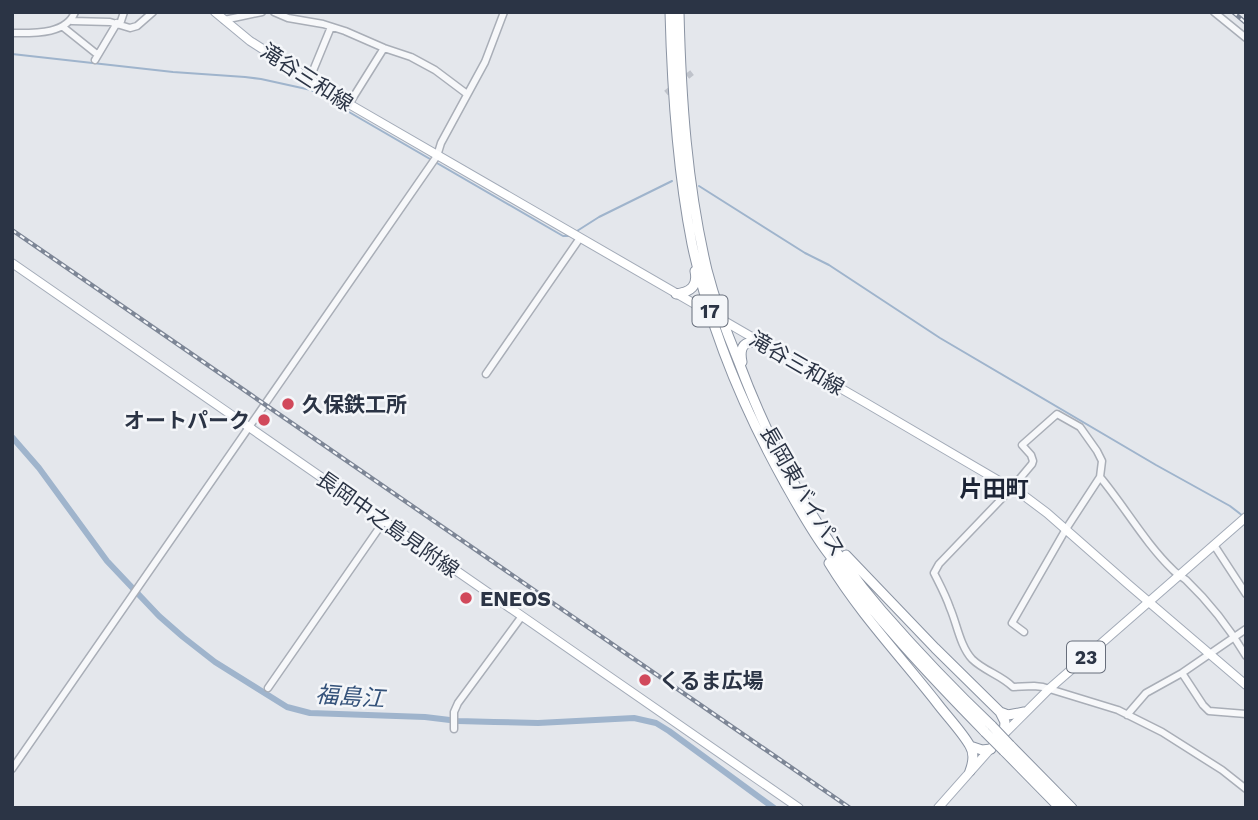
<svg xmlns="http://www.w3.org/2000/svg" width="1258" height="820" viewBox="0 0 1258 820" font-family="'Work Sans','Noto Sans JP',sans-serif">
	<style>
		.lines { fill: none; stroke-linecap: round; stroke-linejoin: round }
		.stream { stroke: #9fb4cc; stroke-width: 2 }
		.canal { stroke: #9fb4cc; stroke-width: 6 }
		.minor-tunnel { stroke: #bfc3cb; stroke-width: 6; stroke-dasharray: 6 3; stroke-linecap: butt }
		.minor-casing { stroke: #a9aeb7; stroke-width: 9 }
		.major-casing { stroke: #a3abb8; stroke-width: 10 }
		.highway-casing { stroke: #8b94a3; stroke-width: 11 }
		.minor { stroke: #f7f8fa; stroke-width: 6 }
		.major { stroke: #fff; stroke-width: 8 }
		.highway { stroke: #fff; stroke-width: 9 }
		.rail-casing { stroke: #7d8696; stroke-width: 4.5 }
		.rail { stroke: #f4f6f9; stroke-width: 2; stroke-dasharray: 5; stroke-linecap: butt }
		.highway-bridge-casing { stroke: #8b94a3; stroke-width: 11; stroke-linecap: butt }
		.highway-bridge { stroke: #fff; stroke-width: 9 }
		.poi-dot { fill: #d1495b; stroke: #f4f6f9; stroke-width: 2.5 }
		.labels { text-anchor: middle; dominant-baseline: central; stroke-width: 5; stroke-linejoin: round; paint-order: stroke }
		.shield { fill: #f4f6f9; stroke: #676e7b; stroke-width: 2 }
		.shield-label { font-size: 19px; font-weight: bold; fill: #2b3445 }
		.street-label { font-size: 21px; fill: #2b3445; stroke: #f4f6f9 }
		.poi-label { font-size: 21px; font-weight: bold; fill: #2b3445; stroke: #f4f6f9; text-anchor: start }
		.neighbourhood-label { font-size: 23px; font-weight: bold; fill: #1d2536; stroke: #f4f6f9 }
		.water-label { font-size: 23px; font-style: italic; fill: #34527a; stroke: #f4f6f9 }
	</style>
	<rect width="100%" height="100%" fill="#e4e7ec"/>
	<g class="lines">
		<path class="stream" d="M12,54L173,72L245,77L261,79L311,90L563,236H570
			M699,186L805,253L829,265L940,338L1156,465L1230,506L1243,516
			M577,231L599,217L672,181"/>
		<path class="canal" d="M12,437L39,468L107,561L159,616L183,637L215,662L287,707L310,713L425,717L458,721L494,722L538,723L634,718L656,723L669,731L774,808"/>
		<path class="minor-tunnel" d="M666,93L693,72"/>
		<g class="minor-casing">
			<path id="minor" d="M274,12L288,18L323,24L345,31L384,48L411,57L435,70L467,94
				M1214,12L1246,38
				M224,20L262,12
				M72,21L110,22L130,28L137,26L153,12
				M120,24L124,12
				M63,27L98,55
				M12,33C33,33 66,35 75,12
				M95,60L117,23
				M310,78L331,27
				M349,104L384,48
				M486,374L580,238
				M1100,477C1125,507 1145,543 1173,570C1177,574 1182,577 1186,580C1209,602 1230,629 1246,656
				M1214,545L1246,594
				M1024,632L1012,623L1066,529L1100,477L1102,461L1097,451L1080,427L1057,414L1022,445L1031,455L1033,461L1032,464L1011,489L939,564L934,573C940,585 946,596 950,608C957,624 960,646 972,659C984,671 1001,675 1013,687L1034,686L1043,687L1118,710L1162,732L1222,770L1246,789
				M1182,673L1203,705L1209,711L1246,714
				M268,688L384,521
				M1127,715L1146,693L1182,673L1246,629
				M454,729V712L458,703L522,616
				M12,769L437,156L441,143L485,62L504,12"/>
		</g>
		<g class="major-casing">
			<path id="major" d="M215,12L250,41L349,104L866,403L1023,495L1047,513L1129,585L1246,685
				M12,263L799,808
				M1003,735L1049,689L1246,517
				M938,808L992,747"/>
		</g>
		<g class="highway-casing">
			<path id="highway" d="M670,12C672,89 677,168 692,244C710,329 744,410 786,485C799,508 812,532 828,553C875,617 929,675 985,732
				M679,12C681,98 687,186 707,270C715,301 726,331 738,360C772,451 819,538 882,611C917,651 954,690 992,726
				M676,294C691,292 698,286 695,271
				M742,362C738,342 749,339 765,345
				M846,555L935,648L1000,712L1005,722L1004,734
				M829,563C860,614 901,657 937,703C946,715 963,733 970,746C975,754 973,763 970,771
				M1000,712L1008,715L1024,712
				M1010,745L1072,808
				M970,746L982,750L991,749
				M1004,751L1060,808"/>
		</g>
		<use href="#minor" class="minor"/>
		<use href="#major" class="major"/>
		<use href="#highway" class="highway"/>
		<g class="rail-casing">
			<path id="rail" d="M1233,12L1246,23
				M12,230L850,808"/>
		</g>
		<use href="#rail" class="rail"/>
		<g class="highway-bridge-casing">
			<path id="highway-bridge" d="M992,726L1010,745
				M985,732L1004,751"/>
		</g>
		<use href="#highway-bridge" class="highway-bridge"/>
	</g>
	<g class="poi-dot">
		<circle cx="288" cy="404" r="7"/>
		<circle cx="264" cy="420" r="7"/>
		<circle cx="466" cy="598" r="7"/>
		<circle cx="645" cy="680" r="7"/>
	</g>
	<g class="labels">
		<g class="shield">
			<rect x="692.5" y="295.5" width="35" height="31" rx="5"/>
			<rect x="1067" y="641.5" width="38" height="31" rx="5"/>
		</g>
		<g class="shield-label">
			<text x="710" y="311">17</text>
			<text x="1086" y="657">23</text>
		</g>
		<g class="street-label">
			<text transform="translate(307 77) rotate(33)">滝谷三和線</text>
			<text transform="translate(797 363) rotate(30)">滝谷三和線</text>
			<text transform="translate(803 491) rotate(60)">長岡東バイパス</text>
			<text transform="translate(388 524) rotate(35)">長岡中之島見附線</text>
		</g>
		<g class="poi-label">
			<text x="302" y="404">久保鉄工所</text>
			<text x="250" y="420" text-anchor="end">オートパーク</text>
			<text x="480" y="598">ENEOS</text>
			<text x="659" y="680">くるま広場</text>
		</g>
		<g class="neighbourhood-label">
			<text x="994" y="489">片田町</text>
		</g>
		<g class="water-label">
			<text transform="translate(350 697) rotate(4)">福島江</text>
		</g>
	</g>
	<rect width="1258" height="820" fill="none" stroke="#2b3445" stroke-width="28"/>
</svg>
